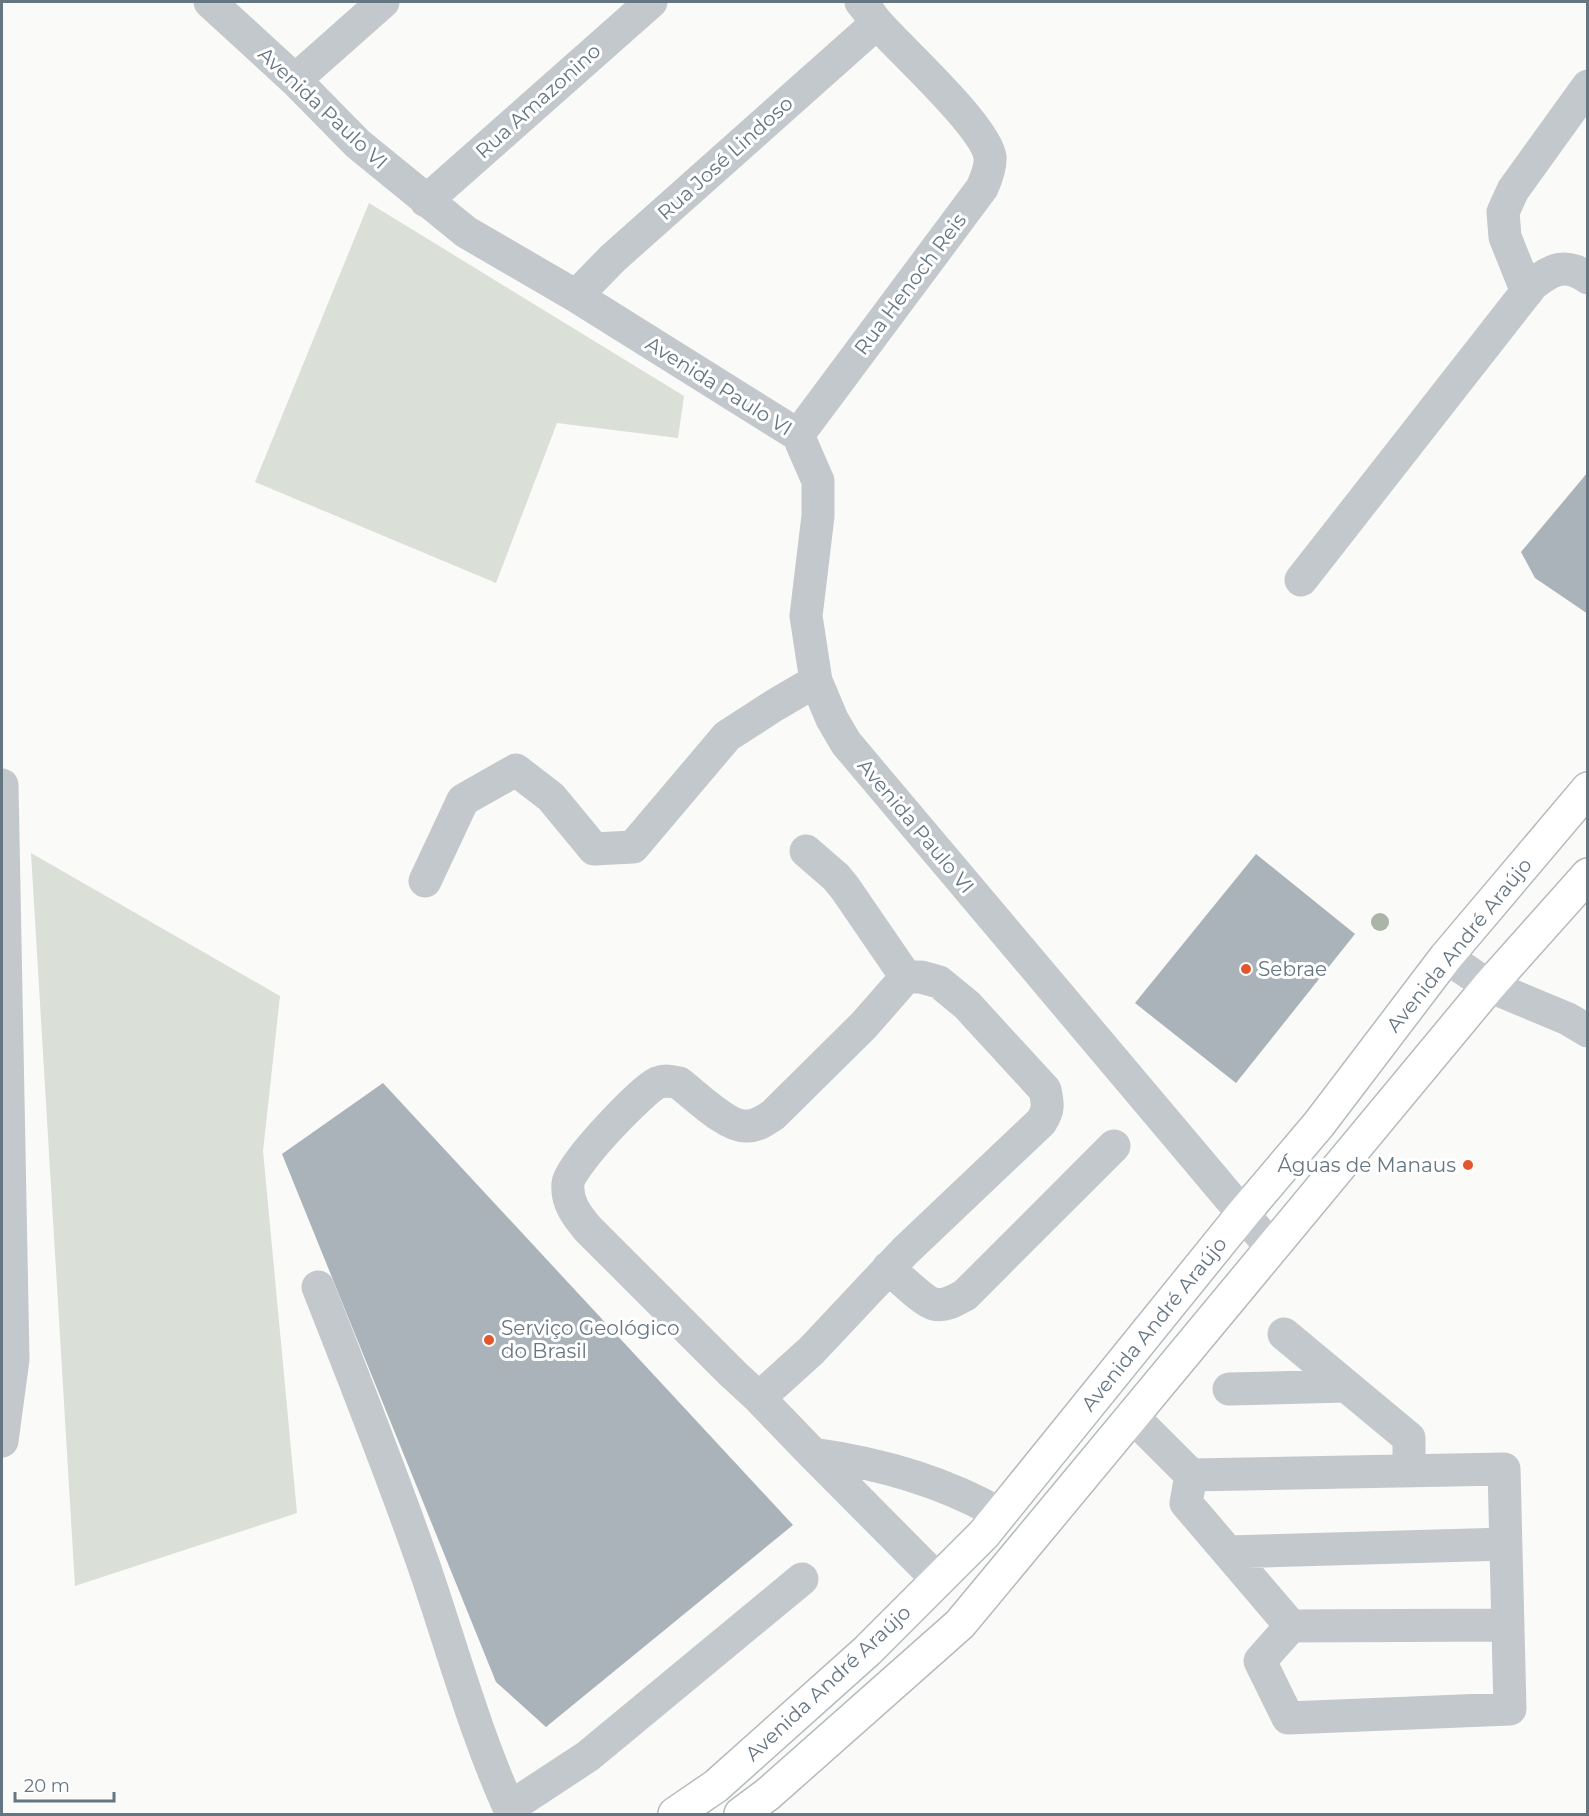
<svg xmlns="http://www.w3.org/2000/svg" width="1589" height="1816" viewBox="0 0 1589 1816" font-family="Montserrat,sans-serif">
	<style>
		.green { fill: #dadfd7 }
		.building { fill: #aab3b9 }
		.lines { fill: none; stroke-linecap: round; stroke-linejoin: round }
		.major-casing { stroke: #b5babe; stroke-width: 36 }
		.minor { stroke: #c3c8cc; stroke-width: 33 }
		.major { stroke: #fff; stroke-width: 33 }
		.tree { fill: #aab4a7 }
		.poi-dot { fill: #e4572e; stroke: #fff; stroke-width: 2 }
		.labels { text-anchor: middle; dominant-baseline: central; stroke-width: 6; stroke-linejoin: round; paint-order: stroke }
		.street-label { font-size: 20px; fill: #657683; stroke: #fff }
		.poi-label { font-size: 20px; fill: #657683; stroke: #fff; text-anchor: start }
	</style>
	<rect width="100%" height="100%" fill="#fafaf8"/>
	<path class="green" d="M369,203L684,396L678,438L557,423L496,583L255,482Z
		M31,853L280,996L263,1151L297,1513L75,1586Z"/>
	<path class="building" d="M1588,472V614L1535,578L1521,552Z
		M1256,854L1355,934L1236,1083L1135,1003Z
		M383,1083L793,1525L546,1727L496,1682L282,1154Z"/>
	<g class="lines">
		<g class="major-casing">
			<path id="major" d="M675,1814L716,1786L867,1651L984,1534L1242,1215L1319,1124L1446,957L1588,789
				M741,1814L768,1794L960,1624L1489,986L1588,875"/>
		</g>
		<path class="minor" d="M210,2L295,80L358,144L466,232L576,296L798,435L818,481V516L806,616L816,681L832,719L846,743L1272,1248
			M295,80L383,2
			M426,201L651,2
			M1527,292L1505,237L1503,212L1513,190L1588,86
			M576,296L613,258L877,23
			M798,435L982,188C986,179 991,167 990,157C986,127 901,50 878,24C872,17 867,9 861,2
			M1301,580L1532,285C1551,269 1566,262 1588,278
			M2,785L13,1359L2,1441
			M806,851L836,877L845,888L906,977
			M425,881L463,800L516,770L551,797L594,849L633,847L727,736L775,705L816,681
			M1446,957L1489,986L1568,1019L1588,1031
			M888,1268C898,1276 924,1302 934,1304C945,1307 956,1300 965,1295L1114,1146
			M318,1287C355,1381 392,1474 425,1569C453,1651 476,1736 512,1814
			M1284,1334L1409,1438V1470
			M1229,1389L1346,1386
			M759,1398L812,1350L905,1251L1041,1122C1049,1110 1048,1104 1045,1090L967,1005L939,982L921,977H906L864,1025L773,1115C765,1120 758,1126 747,1126C728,1128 695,1095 679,1083C671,1081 665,1080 657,1083C640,1092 570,1165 568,1183C566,1202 577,1216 588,1229L733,1374L759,1398L813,1454L938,1580
			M1132,1416L1191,1475L1504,1469L1510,1709L1288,1718L1260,1661L1291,1626L1186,1503L1191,1475
			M813,1454C878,1463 943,1481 1000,1514
			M1229,1552L1506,1544
			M1291,1626L1508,1625
			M509,1808L588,1756L802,1579"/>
		<use href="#major" class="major"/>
	</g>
	<circle class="tree" cx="1380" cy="922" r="9"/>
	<g class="poi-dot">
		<circle cx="1246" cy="969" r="6"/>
		<circle cx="1468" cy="1165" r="6"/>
		<circle cx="489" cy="1340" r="6"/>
	</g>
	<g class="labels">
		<g class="street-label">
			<text transform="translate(538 101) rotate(-42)">Rua Amazonino</text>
			<text transform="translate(323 108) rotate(43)">Avenida Paulo VI</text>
			<text transform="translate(725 158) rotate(-42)">Rua José Lindoso</text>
			<text transform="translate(910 284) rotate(-53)">Rua Henoch Reis</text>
			<text transform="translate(719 386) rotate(32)">Avenida Paulo VI</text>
			<text transform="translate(916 826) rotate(50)">Avenida Paulo VI</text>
			<text transform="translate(1459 945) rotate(-51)">Avenida André Araújo</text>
			<text transform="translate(1154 1324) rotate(-51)">Avenida André Araújo</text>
			<text transform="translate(828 1683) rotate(-43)">Avenida André Araújo</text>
		</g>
		<g class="poi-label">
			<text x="1258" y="969">Sebrae</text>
			<text x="1456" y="1165" text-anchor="end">Águas de Manaus</text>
			<text x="501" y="1328">Serviço Geológico<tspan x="501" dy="23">do Brasil</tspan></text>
		</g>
	</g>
	<rect width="1589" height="1816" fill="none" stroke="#657683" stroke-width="6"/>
	<path d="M15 1792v9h99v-9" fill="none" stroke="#657683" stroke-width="3"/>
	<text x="24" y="1792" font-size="18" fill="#657683" stroke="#ffffff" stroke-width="4.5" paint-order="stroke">20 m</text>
</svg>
